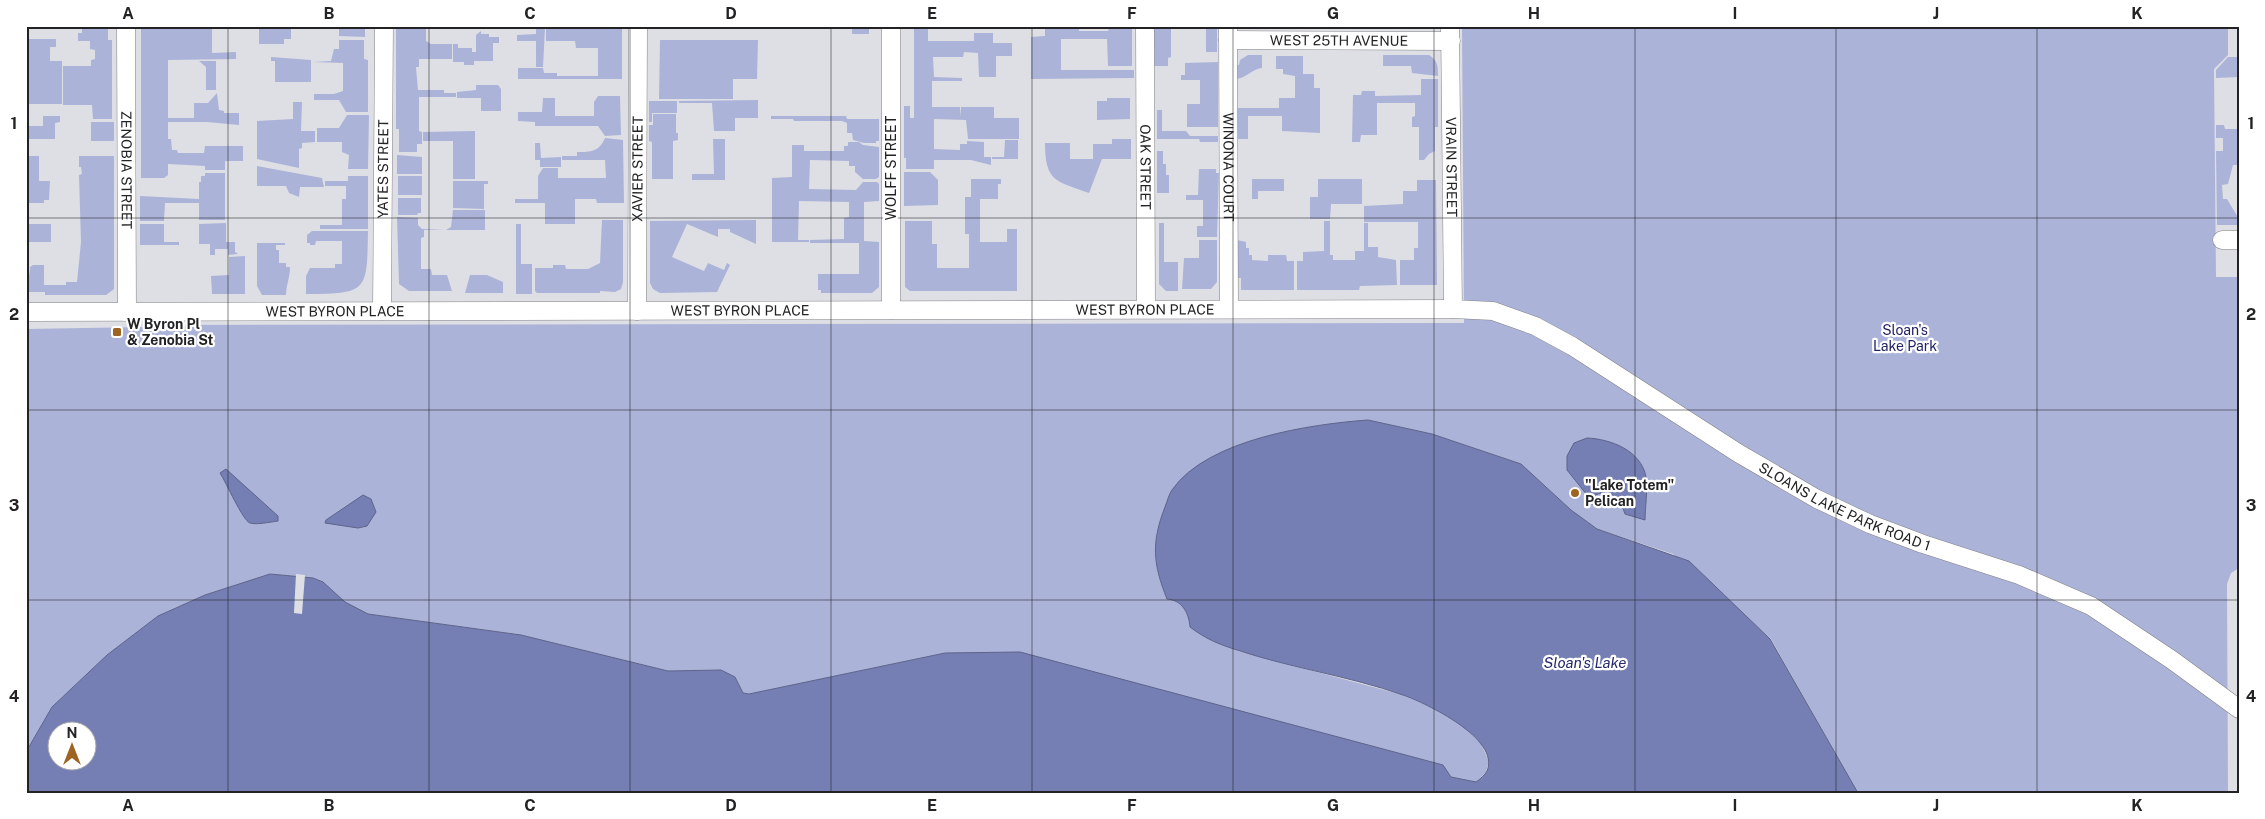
<svg xmlns="http://www.w3.org/2000/svg" width="2265" height="819" viewBox="0 0 2265 819" font-family="'Public Sans',sans-serif">
	<style>
		.green { fill: #acb3d9 }
		.water { fill: #767fb4; stroke: #5d6389; fill-rule: evenodd }
		.pier { fill: #dedfe4 }
		.lines { fill: none; stroke-linecap: round; stroke-linejoin: round }
		.minor-casing { stroke: #818286; stroke-width: 19 }
		.minor { stroke: #fff; stroke-width: 18 }
		.grid { fill: none; stroke: #232325; stroke-width: 1; stroke-opacity: 0.55 }
		.poi-dot { fill: #9e6522; stroke: #fff; stroke-width: 2 }
		.labels { text-anchor: middle; dominant-baseline: central; stroke-width: 4.5; stroke-linejoin: round; paint-order: stroke }
		.street-label { font-size: 14px; fill: #232325; stroke: #fff }
		.poi-label { font-size: 14px; font-weight: bold; fill: #232325; stroke: #fff; text-anchor: start }
		.park-label { font-size: 14px; fill: #212263; stroke: #fff }
		.water-label { font-size: 15px; font-style: italic; fill: #272a6b; stroke: #fff }
		.neatline { fill: none; stroke: #232325; stroke-width: 2 }
		.grid-label { font-size: 16px; text-anchor: middle; font-weight: bold; fill: #232325 }
	</style>
	<rect width="100%" height="100%" fill="#dedfe4"/>
	<path class="green" d="M141,26H212V53L236,52V59L168,60V118H194V103H208L217,93L219,110L224,111V113H239V125L207,122H168V139H171L172,150H177L178,153H204L205,146H243V161H225V170H205V166L168,164V175L164,178H141Z
		M259,26H291V39H284V44H259Z
		M339,26H365V37L339,36Z
		M396,26H432V28L426,29V41L431,44H452V59H419V67H416L418,90H444V93H456V97H419V131L422,132V144H417V152H399V129H396Z
		M536,26H553L545,28L543,67H536V41H517V35L536,34Z
		M852,26H869V34H852Z
		M914,26H928V41H974V33H993V43H1012V56H996V77H979L978,53L964,52L963,57H933L934,77L962,78V81H932V107H960V117L961,107H994V118H1019V139H968L966,120L934,119V149L960,150V144H967V141L984,142V157H991V165L971,160H934V169H906V158H904V106H910V118H914Z
		M1045,26H1079V31H1108L1109,28L1132,27V66H1108L1107,39H1061V70H1134V78L1031,79V37L1045,36Z
		M1154,26H1171V57L1168,58V66H1154Z
		M1206,26H1217V52H1206Z
		M1462,26H2228V55L2214,69L2216,277H2239V568L2231,573L2227,584L2228,793H1858L1771,639L1673,554L1597,529L1571,510L1521,464L1432,434L1368,420L1155,546L1156,561L1172,599L1182,605L1189,615L1238,651L1403,695L1433,708L1462,725L1481,744L1489,761L1486,772L1476,782L1451,777L1443,765L1260,717L945,653L749,694L743,693L735,677L721,670L668,671L521,635L368,614L345,603L323,582L313,578L270,574L205,595L158,616L107,655L52,707L26,752V329L143,327V325L1464,323Z
		M82,27H108V40H112V119H93L92,105H63V66H91V60L95,59V50L90,49V41H78V33H82Z
		M546,29H622V79H518V68H543L544,73H557V76H598V48H576L575,41H546Z
		M481,31V34H489V37H499V43H493V61H474V65H464V62H453V44H458V48H472V52H476V35Z
		M26,39H56V47H50V61H62V104H26Z
		M339,40H364V59L368,60V112H346L339,100H314V94H334L343,91V63L313,62L331,61L334,49H339Z
		M660,40H758L757,79H733V99H659Z
		M1248,55H1262V68C1251,69 1246,79 1235,79L1234,65H1239L1240,60Z
		M1383,55H1429C1438,60 1438,67 1438,76L1412,73L1411,66H1383Z
		M1276,56H1303V74H1314V88H1320V133L1282,131V116H1248V139H1237V108H1279V98H1295V76L1283,74V69H1276Z
		M271,57L311,60V82H275V61H271Z
		M2228,57H2239V77L2216,78V70Z
		M199,61H216V90H206V67Z
		M1218,62V127H1187V104H1200V80H1181V75H1185V63Z
		M1421,79H1438V127H1412V117L1415,116V103H1377V135H1361L1360,142H1352L1353,95H1361L1362,91H1375V96L1421,95Z
		M476,85H498L501,89V111H481V98H457V92L476,90Z
		M598,96H620L621,135L605,136L598,126H535V122L518,121V112H542L543,98H555V116H594V102Z
		M1107,98H1130V119L1097,120V101H1107Z
		M758,100V118H735V131H714L712,103H679V101Z
		M649,101H677V113H652V122H649Z
		M293,102H302L301,131H315V142L302,143V148L299,149V168L257,159V121L293,119Z
		M1157,110H1162V131H1186L1190,136H1218V142H1200L1199,139H1157Z
		M653,114H676V133H678V140L673,141V179H652V142L649,141V125H653Z
		M347,115H369L368,169H348L349,155L342,152V142H317V128H339Z
		M43,116H60V122L55,123V139H26V126H43Z
		M771,116H846L847,119H879V141H876V143H864L853,140L852,133H847V123L842,121H794L793,119H771Z
		M91,122H114V141H91Z
		M2216,125H2224L2225,129H2239V165H2233L2228,184L2222,185L2223,199H2227L2239,219V225H2217L2216,151H2223V138H2216Z
		M1419,127H1435V151L1429,154L1424,160H1419Z
		M475,131V179H453V141H423V132Z
		M605,138L623,140L624,203H597L596,199H575V224H545V203H515V199H538V176L543,168H558V178H606L605,160H562V156H577V152C591,152 599,152 605,138Z
		M713,139H725V180H692V174H714Z
		M1112,139H1131V159H1102L1089,193C1056,181 1045,182 1045,143H1070V159H1093V144H1112Z
		M1005,140H1018V159H992V157H1004Z
		M848,142H859L863,145L879,147V177L876,179H863L855,172V166H849V161L810,160L809,189L856,190L863,182H877L879,184V201L864,202V241L879,242V287L872,293H821V290H818V274H859V243H810V240L844,239V218L849,217V202L799,201L798,240H809V242H772V178L792,177V145H804V151H844V146H848Z
		M535,143H540L541,158L561,157V167H540V160H535Z
		M1157,151H1163V164H1166V175H1169V193H1157Z
		M397,155L422,157V174H397Z
		M26,156H39V181H50L49,200H44V203H26Z
		M79,156H114V289L106,295H45V292H26C26,282 30,276 30,267L33,265H44V285H66V282H77L81,242L79,175L82,174L81,167H79Z
		M257,166L322,178L324,187H300L299,197L289,193L286,186H257Z
		M1199,169H1216V173H1219L1217,237H1197V226H1203V200H1186V195H1198Z
		M904,172H930L938,180V205L904,206Z
		M205,173H225V220H199V203H165L164,221H140V196L199,199V182H201V176H205Z
		M348,176H368V229H320V225H342V199H346V186H325V181H348Z
		M398,176H422V195H398Z
		M971,179H1001V184H998V199H980V242H1007V229H1017V291H910L905,287V221H932V244H937V268H969V234H965V197H971Z
		M1252,179H1284V191H1258V199H1252Z
		M1318,179H1362V204H1331L1330,219H1310V197H1318Z
		M1417,180H1436L1437,285H1400V260H1414V248H1418V222H1364V206L1403,204V191H1417Z
		M453,181H488V184H484V209L453,208Z
		M398,198H421V213H418L417,215H398Z
		M453,210H485V230H446L451,227Z
		M397,217L418,218V225L422,229H445L424,230V237L421,238V269H431L432,275H447L452,291H409L399,284Z
		M602,220H623V282L621,289L615,292L600,291V293H537L535,291V268H553V265H565L566,269H588L600,263Z
		M756,220V244L730,232V229H718V237L687,224L672,257L704,271L708,263L724,270L727,263L730,265L717,292L660,293L653,289L650,283V221Z
		M1324,221H1330V255H1333V260H1355V251H1364V223H1368V247H1378V257L1396,260L1397,285L1360,286L1359,290H1297V261H1303V252L1324,251Z
		M226,223V242H235V252L238,254L228,255V249H215V255H210V244H199V224Z
		M1159,223H1164V262H1178V291H1166L1159,284Z
		M26,224H51V242H26Z
		M140,224H164V242H179V245H140Z
		M516,224H521V264H532V294H516Z
		M312,231H368C367,291 368,294 306,294V276L310,268H335V264H342V241H316L315,245H310V243H307V235Z
		M1199,240H1217V282L1211,289H1182L1184,258H1199Z
		M1237,240L1246,242V248H1249V255H1252V260L1268,261V255H1286L1287,261H1294V290H1241V278H1237Z
		M257,243H285V245H276V250H279V263H286V267H290C290,278 286,285 286,295H262L257,286Z
		M245,256V294H212L211,276L229,275V257Z
		M470,275H487L503,282V293H465Z"/>
	<path class="water" d="M1368,420L1432,434L1521,464L1571,510L1597,529L1689,561L1770,639L1858,793H26V752L52,707L107,655L158,616L205,595L270,574L313,578L323,582L345,602L368,614L521,635L668,671L721,670L735,677L743,693L749,694L945,653L1020,652L1443,765L1451,777L1476,782C1480,779 1485,775 1487,771C1501,739 1426,703 1403,695C1349,676 1291,668 1237,650C1218,644 1206,639 1190,627C1189,613 1182,600 1167,599C1153,564 1151,543 1165,507C1167,502 1169,494 1172,490C1207,439 1312,424 1368,420ZM58,732H88V762H58Z
		M1587,438C1610,439 1641,450 1646,477C1648,490 1645,507 1645,520L1625,514L1620,500L1607,491L1595,495L1594,505L1588,502L1587,495L1567,470V456L1574,443Z
		M226,469L278,516V521C270,522 257,525 250,523C243,521 226,482 220,473Z
		M363,495L371,499L376,512L367,526L358,528L325,523L326,520Z"/>
	<path class="pier" d="M296,574L305,575L302,614L294,613Z"/>
	<g class="lines">
		<g class="minor-casing">
			<g id="minor">
				<path id="s1" d="M126,26L127,312"/>
				<path d="M891,26V310"/>
				<path id="s2" d="M1145,26L1146,309"/>
				<path id="s3" d="M1228,26L1229,309"/>
				<path id="s4" d="M1450,26L1453,309"/>
				<path id="s5" d="M1228,40L1451,41"/>
				<path d="M2222,240H2239"/>
				<path id="s6" d="M382,311L384,26"/>
				<path id="s7" d="M637,311L638,26"/>
				<path id="s8" d="M26,312L1453,309L1493,311L1535,326L1572,346L1738,453L1817,499L1870,524L1923,544L2019,575L2091,606L2172,660L2239,709"/>
			</g>
		</g>
		<use href="#minor" class="minor"/>
	</g>
	<path class="grid" d="M228,26V793M429,26V793M630,26V793M831,26V793M1032,26V793M1233,26V793M1434,26V793M1635,26V793M1836,26V793M2037,26V793M26,218H2239M26,410H2239M26,600H2239"/>
	<g class="poi-dot">
		<rect x="112" y="327" width="10" height="10" rx="2.5"/>
		<circle cx="1575" cy="493" r="5"/>
	</g>
	<g class="labels">
		<g class="street-label">
			<text stroke="none"><textPath href="#s5" startOffset="111">WEST 25TH AVENUE</textPath></text>
			<text stroke="none"><textPath href="#s4" startOffset="141">VRAIN STREET</textPath></text>
			<text stroke="none"><textPath href="#s7" startOffset="142">XAVIER STREET</textPath></text>
			<text transform="translate(891 168) rotate(-90)">WOLFF STREET</text>
			<text stroke="none"><textPath href="#s2" startOffset="141">OAK STREET</textPath></text>
			<text stroke="none"><textPath href="#s3" startOffset="141">WINONA COURT</textPath></text>
			<text stroke="none"><textPath href="#s1" startOffset="144">ZENOBIA STREET</textPath></text>
			<text stroke="none"><textPath href="#s6" startOffset="142">YATES STREET</textPath></text>
			<text stroke="none"><textPath href="#s8" startOffset="1119">WEST BYRON PLACE</textPath></text>
			<text stroke="none"><textPath href="#s8" startOffset="714">WEST BYRON PLACE</textPath></text>
			<text stroke="none"><textPath href="#s8" startOffset="309">WEST BYRON PLACE</textPath></text>
			<text stroke="none"><textPath href="#s8" startOffset="1871">SLOANS LAKE PARK ROAD 1</textPath></text>
		</g>
		<g class="poi-label">
			<text x="127" y="324">W Byron Pl<tspan x="127" dy="16">&amp; Zenobia St</tspan></text>
			<text x="1585" y="485">"Lake Totem"<tspan x="1585" dy="16">Pelican</tspan></text>
		</g>
		<g class="park-label">
			<text x="1905" y="330">Sloan's<tspan x="1905" dy="16">Lake Park</tspan></text>
		</g>
		<g class="water-label">
			<text x="1585" y="662">Sloan's Lake</text>
		</g>
	</g>
	<rect width="2265" height="819" fill="none" stroke="#ffffff" stroke-width="55"/>
	<g transform="translate(72 746)"><circle r="24" fill="#ffffff" stroke="#a7a7a8"/>
	<path d="M0-4L9 19L0 12L-9 19Z" fill="#9e6522"/>
	<text y="-8" font-size="14" font-weight="bold" text-anchor="middle" fill="#232325">N</text>
	</g>
	<rect x="28" y="28" width="2210" height="764" class="neatline"/>
	<g class="grid-label">
		<text x="128" y="19">A</text>
		<text x="329" y="19">B</text>
		<text x="530" y="19">C</text>
		<text x="731" y="19">D</text>
		<text x="932" y="19">E</text>
		<text x="1132" y="19">F</text>
		<text x="1333" y="19">G</text>
		<text x="1534" y="19">H</text>
		<text x="1735" y="19">I</text>
		<text x="1936" y="19">J</text>
		<text x="2137" y="19">K</text>
		<text x="14" y="129">1</text>
		<text x="2251" y="129">1</text>
		<text x="14" y="320">2</text>
		<text x="2251" y="320">2</text>
		<text x="14" y="511">3</text>
		<text x="2251" y="511">3</text>
		<text x="14" y="702">4</text>
		<text x="2251" y="702">4</text>
		<text x="128" y="811">A</text>
		<text x="329" y="811">B</text>
		<text x="530" y="811">C</text>
		<text x="731" y="811">D</text>
		<text x="932" y="811">E</text>
		<text x="1132" y="811">F</text>
		<text x="1333" y="811">G</text>
		<text x="1534" y="811">H</text>
		<text x="1735" y="811">I</text>
		<text x="1936" y="811">J</text>
		<text x="2137" y="811">K</text>
	</g>
</svg>
